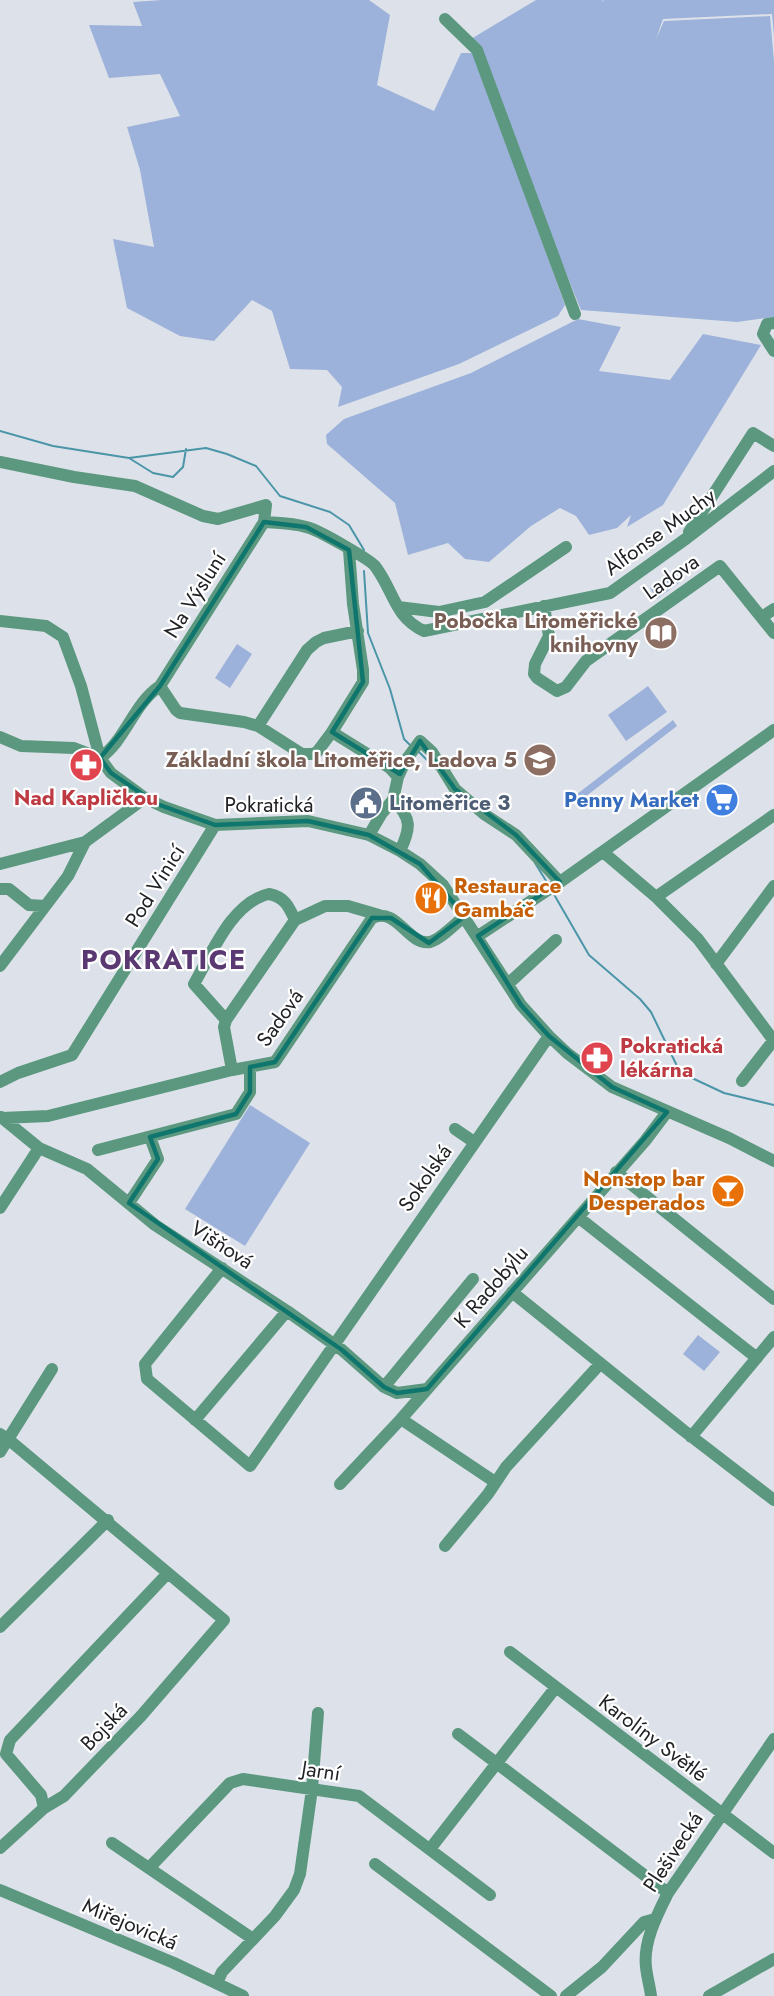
<svg xmlns="http://www.w3.org/2000/svg" width="774" height="1996" viewBox="0 0 774 1996" font-family="Jost,sans-serif">
	<style>
		.green { fill: #9db2da }
		.lines { fill: none; stroke-linecap: round; stroke-linejoin: round }
		.stream { stroke: #4b95a8; stroke-width: 2 }
		.minor { stroke: #5c987f; stroke-width: 12 }
		.marked { fill: none; stroke: #0f766e; stroke-width: 4.5; stroke-linejoin: round }
		.labels { text-anchor: middle; dominant-baseline: central; stroke-width: 4.5; stroke-linejoin: round; paint-order: stroke }
		.street-label { font-size: 21px; fill: #212225; stroke: #fff }
		.education-label { font-size: 21px; font-weight: bold; fill: #785e54; stroke: #fff; text-anchor: end }
		.health-label { font-size: 21px; font-weight: bold; fill: #be3a42; stroke: #fff }
		.shop-label { font-size: 21px; font-weight: bold; fill: #366cbe; stroke: #fff; text-anchor: end }
		.service-label { font-size: 21px; font-weight: bold; fill: #4e5e75; stroke: #fff; text-anchor: start }
		.food-label { font-size: 21px; font-weight: bold; fill: #c56008; stroke: #fff; text-anchor: start }
		.district-label { font-size: 27px; font-weight: bold; letter-spacing: 1.5px; fill: #5a3972; stroke: #fff }
	</style>
	<rect width="100%" height="100%" fill="#dde2ea"/>
	<path class="green" d="M162,0H369L390,15L377,85L434,111L461,53H474L565,305L558,316L459,364L338,407L342,387L327,370L290,369L272,311L252,300L214,341L180,336L127,308L113,239L154,247L140,170L127,127L180,116L160,74L109,78L89,25L142,26L133,2Z
		M536,0H602L604,2L603,0H774V37L772,14L663,19L656,39L664,21L770,16L774,61V317L737,322L581,310L471,39Z
		M578,319L621,327L599,371L670,380L703,334L761,345L663,505L627,527L631,515L617,528L589,535L576,516L560,508L531,526L489,562L465,559L448,543L408,555L395,503L327,444L326,435L344,419L471,373Z
		M672,572L680,582L657,599L650,588Z
		M237,644L252,654L230,688L215,678Z
		M648,686L667,712L626,741L608,715Z
		M673,720L677,726L576,804L572,798Z
		M250,1105L310,1143L245,1246L185,1209Z
		M698,1335L720,1352L704,1371L683,1354Z"/>
	<g class="lines">
		<path class="stream" d="M0,431L53,446L129,458L206,448L227,454L256,466L280,496L330,512L349,525L364,550
			M129,458L153,473L173,477L183,467L186,449
			M364,571L368,633L390,689L404,739L410,745
			M419,752L436,769
			M535,863L548,884
			M552,891L589,955L640,999L651,1012L677,1066L692,1078L724,1093L774,1105"/>
		<path class="minor" d="M445,19L477,50L575,314
			M774,323L767,324L763,334L774,351
			M0,462L74,477L135,486L203,516L218,519L266,505L264,522L160,686C133,704 126,740 100,758
			M264,522C278,523 293,523 306,527C317,529 369,559 375,566C394,591 394,617 424,631L610,593L687,538L774,471
			M689,532L753,433L774,446
			M544,606L549,636L535,664L534,674L537,678L557,691L566,687L586,661L720,566L774,633
			M398,607L439,612L485,602L566,547
			M762,617L774,609
			M0,621L46,626L63,637L81,686L100,758L111,773L145,798L164,807L215,825L308,821L369,835L400,851L420,864L443,885L521,1005L549,1036L567,1053L612,1087L729,1138L774,1161
			M160,686L176,710L180,713L244,722L258,726L302,754H312L317,752L332,732L363,682V670L353,604L349,550
			M258,726L307,650L316,642L324,638L358,631
			M332,732L390,768L398,777L393,800L382,813L369,835
			M0,737L21,746L74,748L100,758
			M398,777L406,760L420,741L432,752L455,789L484,814L516,835L560,882
			M393,800C412,818 411,828 400,851
			M603,852L656,897L698,939L774,1041
			M0,864L85,842L145,798
			M0,889H9L29,905L45,906
			M656,897L774,815
			M478,936L560,882L774,730
			M716,964L774,886
			M0,966L68,876L85,842
			M508,984L556,940
			M226,1020L194,984C212,953 232,902 269,894C285,897 289,907 295,920
			M232,1070L224,1027L226,1020L295,920L325,906H348L379,915
			M742,1081L773,1041
			M0,1082L18,1073L72,1055L215,825
			M1,1117L39,1148L87,1169L155,1225L287,1311L342,1350L384,1387L397,1393L427,1389
			M2,1118L48,1116L232,1070L275,1062L372,918C397,906 408,946 430,942C440,940 457,922 465,916
			M455,1129L474,1142
			M98,1150L236,1114L250,1092V1067
			M616,1172L774,1299
			M129,1203L158,1159L150,1137
			M0,1208L39,1148
			M578,1217L757,1358
			M222,1268L145,1364L147,1379L250,1466L549,1036
			M512,1292L683,1430L774,1500
			M384,1387L473,1279
			M401,1419L495,1482
			M195,1420L287,1311
			M0,1434L8,1439L224,1620L141,1716L64,1796L44,1808L0,1848
			M691,1437L774,1337
			M0,1452L52,1369
			M340,1484L401,1419L645,1141L667,1112
			M445,1546L488,1494L506,1467L600,1364
			M0,1627L108,1520
			M510,1652L774,1853
			M458,1734L668,1893
			M6,1754L10,1740L168,1573
			M6,1754L41,1795L44,1808
			M112,1843L253,1939
			M430,1849L556,1687
			M375,1864L551,1996
			M150,1867L230,1783L243,1779L359,1796L490,1895
			M0,1890L174,1963L243,1996
			M217,1983L222,1972L275,1916L294,1890L300,1874L312,1789L318,1713
			M566,1996L602,1967L644,1922L655,1919
			M651,1996C650,1987 647,1977 646,1967C643,1942 657,1915 668,1893L774,1739
			M709,1996L774,1959"/>
	</g>
	<path class="marked" d="M264,522L306,527L349,550L363,682L332,732L400,774L420,741L455,789L516,835L560,882L478,936L521,1005L549,1036L612,1087L667,1112L427,1389L397,1393L384,1387L342,1350L129,1203L158,1159L150,1137L236,1114L250,1092V1067L275,1062L372,918H391L429,943L465,916L420,864L369,835L308,821L215,825L157,804L111,773L100,758L160,686Z"/>
	<defs>
		<g id="library-disc" transform="scale(1.725)"><circle r="9.5" fill="#8d6e63" stroke="#fff"/><path d="M-6-4Q-3-5.5-.7-3.5V5Q-3 3-6 4ZM6-4Q3-5.5 .7-3.5V5Q3 3 6 4Z" fill="#fff"/></g>
		<g id="school-disc" transform="scale(1.725)"><circle r="9.5" fill="#8d6e63" stroke="#fff"/><path d="M0-5L7-2L0 1L-7-2ZM-4 1L0 2.5L4 1V4Q0 6-4 4Z" fill="#fff"/></g>
		<g id="pharmacy-disc" transform="scale(1.725)"><circle r="9.5" fill="#e0444e" stroke="#fff"/><path d="M-2-6h4v4h4v4h-4v4h-4v-4h-4v-4h4Z" fill="#fff"/></g>
		<g id="supermarket-disc" transform="scale(1.725)"><circle r="9.5" fill="#3f7fe0" stroke="#fff"/><path d="M-6-5.5h2.5l.6 2H6L4.5 2H-2.5L-4.4-4H-6ZM-1.5 3.2a1.3 1.3 0 1 0 .1 0ZM3 3.2a1.3 1.3 0 1 0 .1 0Z" fill="#fff"/></g>
		<g id="civic-disc" transform="scale(1.725)"><circle r="9.5" fill="#5c6f8a" stroke="#fff"/><path d="M-.6-6.5H3V-4.5H.6V-3L4-1V1h2V6H-6V1h2V-1L-.6-3ZM-1.2 2.5V6h2.4V2.5Z" fill="#fff"/></g>
		<g id="restaurant-disc" transform="scale(1.725)"><circle r="9.5" fill="#e8710a" stroke="#fff"/><path d="M-5-6h1v4h1v-4h1v4h1v-4h1v5L-1.5 .5V6h-2V.5L-5-1ZM5-6V6H3V1.5H1.5Q1.5-4 5-6Z" fill="#fff"/></g>
		<g id="bar-disc" transform="scale(1.725)"><circle r="9.5" fill="#e8710a" stroke="#fff"/><path d="M-6-5H6L.8 .8V4.5H3.5V6h-7V4.5H-.8V.8Z" fill="#fff"/></g>
	</defs>
	<g fill-rule="evenodd">
		<use href="#library-disc" x="661" y="633"/>
		<use href="#school-disc" x="540" y="760"/>
		<use href="#pharmacy-disc" x="86" y="765"/>
		<use href="#supermarket-disc" x="722" y="800"/>
		<use href="#civic-disc" x="366" y="803"/>
		<use href="#restaurant-disc" x="431" y="898"/>
		<use href="#pharmacy-disc" x="597" y="1058"/>
		<use href="#bar-disc" x="728" y="1191"/>
	</g>
	<g class="labels">
		<g class="street-label">
			<text transform="translate(660 532) rotate(-36)">Alfonse Muchy</text>
			<text transform="translate(671 577) rotate(-35)">Ladova</text>
			<text transform="translate(195 595) rotate(-58)">Na Výsluní</text>
			<text x="269" y="805">Pokratická</text>
			<text transform="translate(155 886) rotate(-58)">Pod Vinicí</text>
			<text transform="translate(280 1018) rotate(-55)">Sadová</text>
			<text transform="translate(425 1178) rotate(-55)">Sokolská</text>
			<text transform="translate(222 1245) rotate(33)">Višňová</text>
			<text transform="translate(491 1287) rotate(-49)">K Radobýlu</text>
			<text transform="translate(104 1727) rotate(-46)">Bojská</text>
			<text transform="translate(653 1738) rotate(37)">Karolíny Světlé</text>
			<text transform="translate(321 1771) rotate(9)">Jarní</text>
			<text transform="translate(673 1852) rotate(-57)">Plešivecká</text>
			<text transform="translate(130 1924) rotate(23)">Miřejovická</text>
		</g>
		<g class="education-label">
			<text x="638" y="621">Pobočka Litoměřické<tspan x="638" dy="24">knihovny</tspan></text>
			<text x="517" y="760">Základní škola Litoměřice, Ladova 5</text>
		</g>
		<g class="health-label">
			<text x="86" y="798">Nad Kapličkou</text>
			<text x="620" y="1046" text-anchor="start">Pokratická<tspan x="620" dy="24">lékárna</tspan></text>
		</g>
		<g class="shop-label">
			<text x="699" y="800">Penny Market</text>
		</g>
		<g class="service-label">
			<text x="389" y="803">Litoměřice 3</text>
		</g>
		<g class="food-label">
			<text x="454" y="886">Restaurace<tspan x="454" dy="24">Gambáč</tspan></text>
			<text x="705" y="1179" text-anchor="end">Nonstop bar<tspan x="705" dy="24">Desperados</tspan></text>
		</g>
		<g class="district-label">
			<text x="164" y="959">POKRATICE</text>
		</g>
	</g>
</svg>
